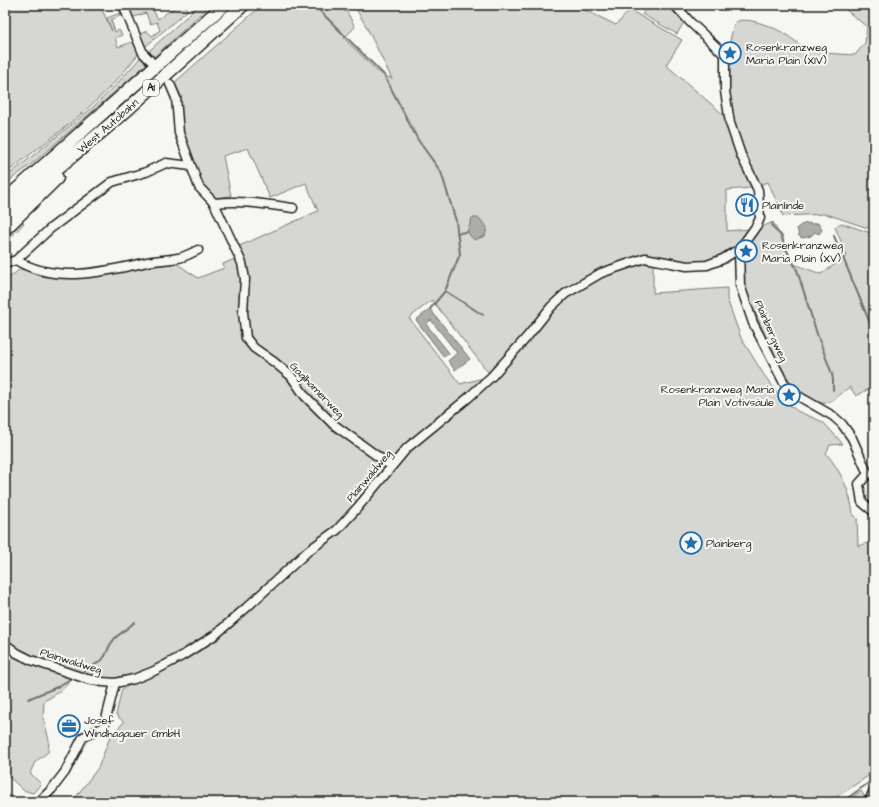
<svg xmlns="http://www.w3.org/2000/svg" width="879" height="807" viewBox="0 0 879 807" font-family="'Architects Daughter',sans-serif">
	<style>
		.green { fill: #d6d6d2; stroke: #797977; fill-rule: evenodd }
		.water { fill: #acaca9; stroke: #727271 }
		.lines { fill: none; stroke-linecap: round; stroke-linejoin: round }
		.stream { stroke: #727271; stroke-width: 2 }
		.minor-casing { stroke: #1c1c1c; stroke-width: 11 }
		.highway-casing { stroke: #1c1c1c; stroke-width: 15 }
		.minor { stroke: #f6f6f2; stroke-width: 8 }
		.highway { stroke: #f6f6f2; stroke-width: 12 }
		.labels { text-anchor: middle; dominant-baseline: central; stroke-width: 4; stroke-linejoin: round; paint-order: stroke }
		.shield { fill: #f6f6f2; stroke: #5d5d5c; stroke-width: 1 }
		.shield-label { font-size: 10px; font-weight: bold; fill: #1c1c1c }
		.poi-label { font-size: 11px; fill: #1c1c1c; stroke: #f6f6f2; text-anchor: start }
		.street-label { font-size: 11px; fill: #1c1c1c; stroke: #f6f6f2 }
	</style>
	<rect width="100%" height="100%" fill="#f6f6f2"/>
	<filter id="ink" filterUnits="userSpaceOnUse"><feTurbulence type="fractalNoise" baseFrequency=".025" numOctaves="2"/><feDisplacementMap in="SourceGraphic" scale="8" xChannelSelector="R" yChannelSelector="G"/><feConvolveMatrix kernelMatrix="1 2 1 2 8 2 1 2 1" color-interpolation-filters="sRGB"/></filter>
	<g filter="url(#ink)">
		<path class="green" d="M5,5H100L112,31L107,18L123,12L124,14L111,20L115,32L119,30L122,35L115,38L118,47L135,41L139,53C132,62 124,72 116,81C83,116 43,144 5,174Z
			M140,5H156V8L153,10L158,19L175,7L174,5H185L188,10L145,47L138,35L147,31L152,36L160,30L157,22L150,24L146,13L131,18L129,9Z
			M199,5H210L153,58L150,54V50Z
			M262,5H332L347,12L355,27L344,38L378,72L392,79L367,28L354,5H578L583,9L616,25L630,10L682,40L666,65L725,116L729,93L727,62L729,45L734,24C741,14 770,26 780,31C790,36 800,47 812,50C825,54 841,54 855,55L865,43L867,27L840,5H874V230L826,214L783,216L768,182L751,188L727,190V231L749,229C747,233 744,239 741,243C715,270 678,262 645,258L653,264V293L727,288V299L741,338L764,375L782,399L797,411L823,422L843,444L830,445L826,453C841,472 850,490 853,514L857,518L858,546L874,541V772L829,802H72L98,768L110,737L124,722L116,715L122,689L168,667C147,672 127,680 106,680C93,679 79,673 67,668L71,679C64,690 55,695 44,701L43,717L49,740L48,752L35,762L30,773L41,784L33,793L23,790L5,773V281L20,269L70,278L176,263L198,278L224,268L223,264L239,257L235,248L318,211L306,183L270,198L248,148L223,156L231,196L213,198L202,186L187,147L181,125V96L174,83ZM432,300L491,376L460,384L409,318Z
			M649,5H666L684,22L677,34L642,14Z
			M145,57L148,63L33,163L5,184V178L92,108L115,86L140,58Z
			M21,220L24,223L5,244V235Z
			M773,222L794,264L821,274L847,256L835,227L841,223L874,234V386L856,396L850,387C842,392 831,405 821,403C814,402 805,397 800,392C784,380 765,335 756,315C753,307 748,299 745,290C740,275 743,241 756,230C761,226 768,225 773,222Z
			M861,791L868,802H845Z"/>
		<path class="water" d="M472,218H479L487,227L485,236L474,240L467,232Z
			M807,223L812,224L818,223L822,230L819,234L815,232L811,236L802,238L799,236L797,228L801,225Z
			M430,309L470,359L455,370L448,361L457,353L431,320L426,324L449,353L444,357L416,320Z"/>
		<g class="lines">
			<path class="stream" d="M308,5L319,10L384,75L418,140L441,172L456,221L460,254L445,291L430,309
				M772,224L774,229L782,236L784,245L797,270L817,334L832,374L833,380V390
				M457,233L467,232
				M834,236L870,323L874,329
				M445,291L483,315
				M81,674L102,660L105,656L110,645L115,638L135,622
				M28,699L57,687L74,677
				M842,802L874,779"/>
			<g class="minor-casing">
				<path id="minor" d="M123,5L143,53L150,60
					M675,5L690,22L725,55V91L730,123L741,155L758,190L760,218L757,225L739,250L740,285L753,323L784,383L793,393L833,416L842,424L852,438L868,474L859,484L862,502L874,512
					M125,8L132,5
					M170,84L176,98L179,133L199,187L214,203L242,263L245,279L243,312L246,338L254,348L274,362L291,376L305,396L333,424L391,466
					M214,203C242,200 266,204 293,208
					M16,260C55,284 105,272 147,262C157,260 168,260 178,258C185,257 191,253 198,250
					M5,264L16,260L51,228L112,182L146,172L166,163L191,166
					M5,644L17,653L31,660L87,679L103,682L115,683L134,679L154,671L182,656L215,635L246,608L308,551L337,530L358,507L407,448L468,398L492,376L527,337L551,307L565,294L601,273L645,258L687,266L707,265L723,259L734,252L739,250
					M874,790L871,797L874,801
					M39,802L52,789L65,772L83,737L104,727L115,683"/>
			</g>
			<g class="highway-casing">
				<path id="highway" d="M5,200L224,5
					M5,212L119,117L243,5
					M5,229L57,178"/>
			</g>
			<use href="#minor" class="minor"/>
			<use href="#highway" class="highway"/>
		</g>
	</g>
	<defs>
		<g id="sight-ring" transform="scale(1.15)"><circle r="9.5" fill="#f6f6f2" stroke="#1f6fb2" stroke-width="1.5"/><path d="M0-6L1.8-2.2L6-1.7L2.9 1.2L3.7 5.4L0 3.3L-3.7 5.4L-2.9 1.2L-6-1.7L-1.8-2.2Z" fill="#1f6fb2"/></g>
		<g id="restaurant-ring" transform="scale(1.15)"><circle r="9.5" fill="#f6f6f2" stroke="#1f6fb2" stroke-width="1.5"/><path d="M-5-6h1v4h1v-4h1v4h1v-4h1v5L-1.5 .5V6h-2V.5L-5-1ZM5-6V6H3V1.5H1.5Q1.5-4 5-6Z" fill="#1f6fb2"/></g>
		<g id="office-ring" transform="scale(1.15)"><circle r="9.5" fill="#f6f6f2" stroke="#1f6fb2" stroke-width="1.5"/><path d="M-6-3h4V-5.5h4V-3h4V5H-6ZM-1-4.5V-3h2v-1.5ZM-6 0V1H6V0Z" fill="#1f6fb2"/></g>
	</defs>
	<g fill-rule="evenodd">
		<use href="#sight-ring" x="730" y="53"/>
		<use href="#restaurant-ring" x="747" y="205"/>
		<use href="#sight-ring" x="746" y="251"/>
		<use href="#sight-ring" x="789" y="395"/>
		<use href="#sight-ring" x="691" y="543"/>
		<use href="#office-ring" x="69" y="726"/>
	</g>
	<g class="labels">
		<rect class="shield" x="143" y="80" width="16" height="16" rx="3"/>
		<g class="shield-label">
			<text x="151" y="88">A1</text>
		</g>
		<g class="poi-label">
			<text x="746" y="47">Rosenkranzweg<tspan x="746" dy="13">Maria Plain (XIV)</tspan></text>
			<text x="762" y="205">Plainlinde</text>
			<text x="762" y="245">Rosenkranzweg<tspan x="762" dy="13">Maria Plain (XV)</tspan></text>
			<text x="774" y="389" text-anchor="end">Rosenkranzweg Maria<tspan x="774" dy="13">Plain Votivsäule</tspan></text>
			<text x="706" y="543">Plainberg</text>
			<text x="84" y="720">Josef<tspan x="84" dy="13">Windhagauer GmbH</tspan></text>
		</g>
		<g class="street-label">
			<text transform="translate(108 126) rotate(-41)">West Autobahn</text>
			<text transform="translate(771 331) rotate(66)">Plainbergweg</text>
			<text transform="translate(317 390) rotate(46)">Gaglhamerweg</text>
			<text transform="translate(369 476) rotate(-50)">Plainwaldweg</text>
			<text transform="translate(71 661) rotate(17)">Plainwaldweg</text>
		</g>
	</g>
	<rect width="879" height="807" fill="none" stroke="#f6f6f2" stroke-width="20"/>
	<rect x="10" y="10" width="859" height="787" fill="none" stroke="#1c1c1c" stroke-width="1.5" filter="url(#ink)"/>
</svg>
